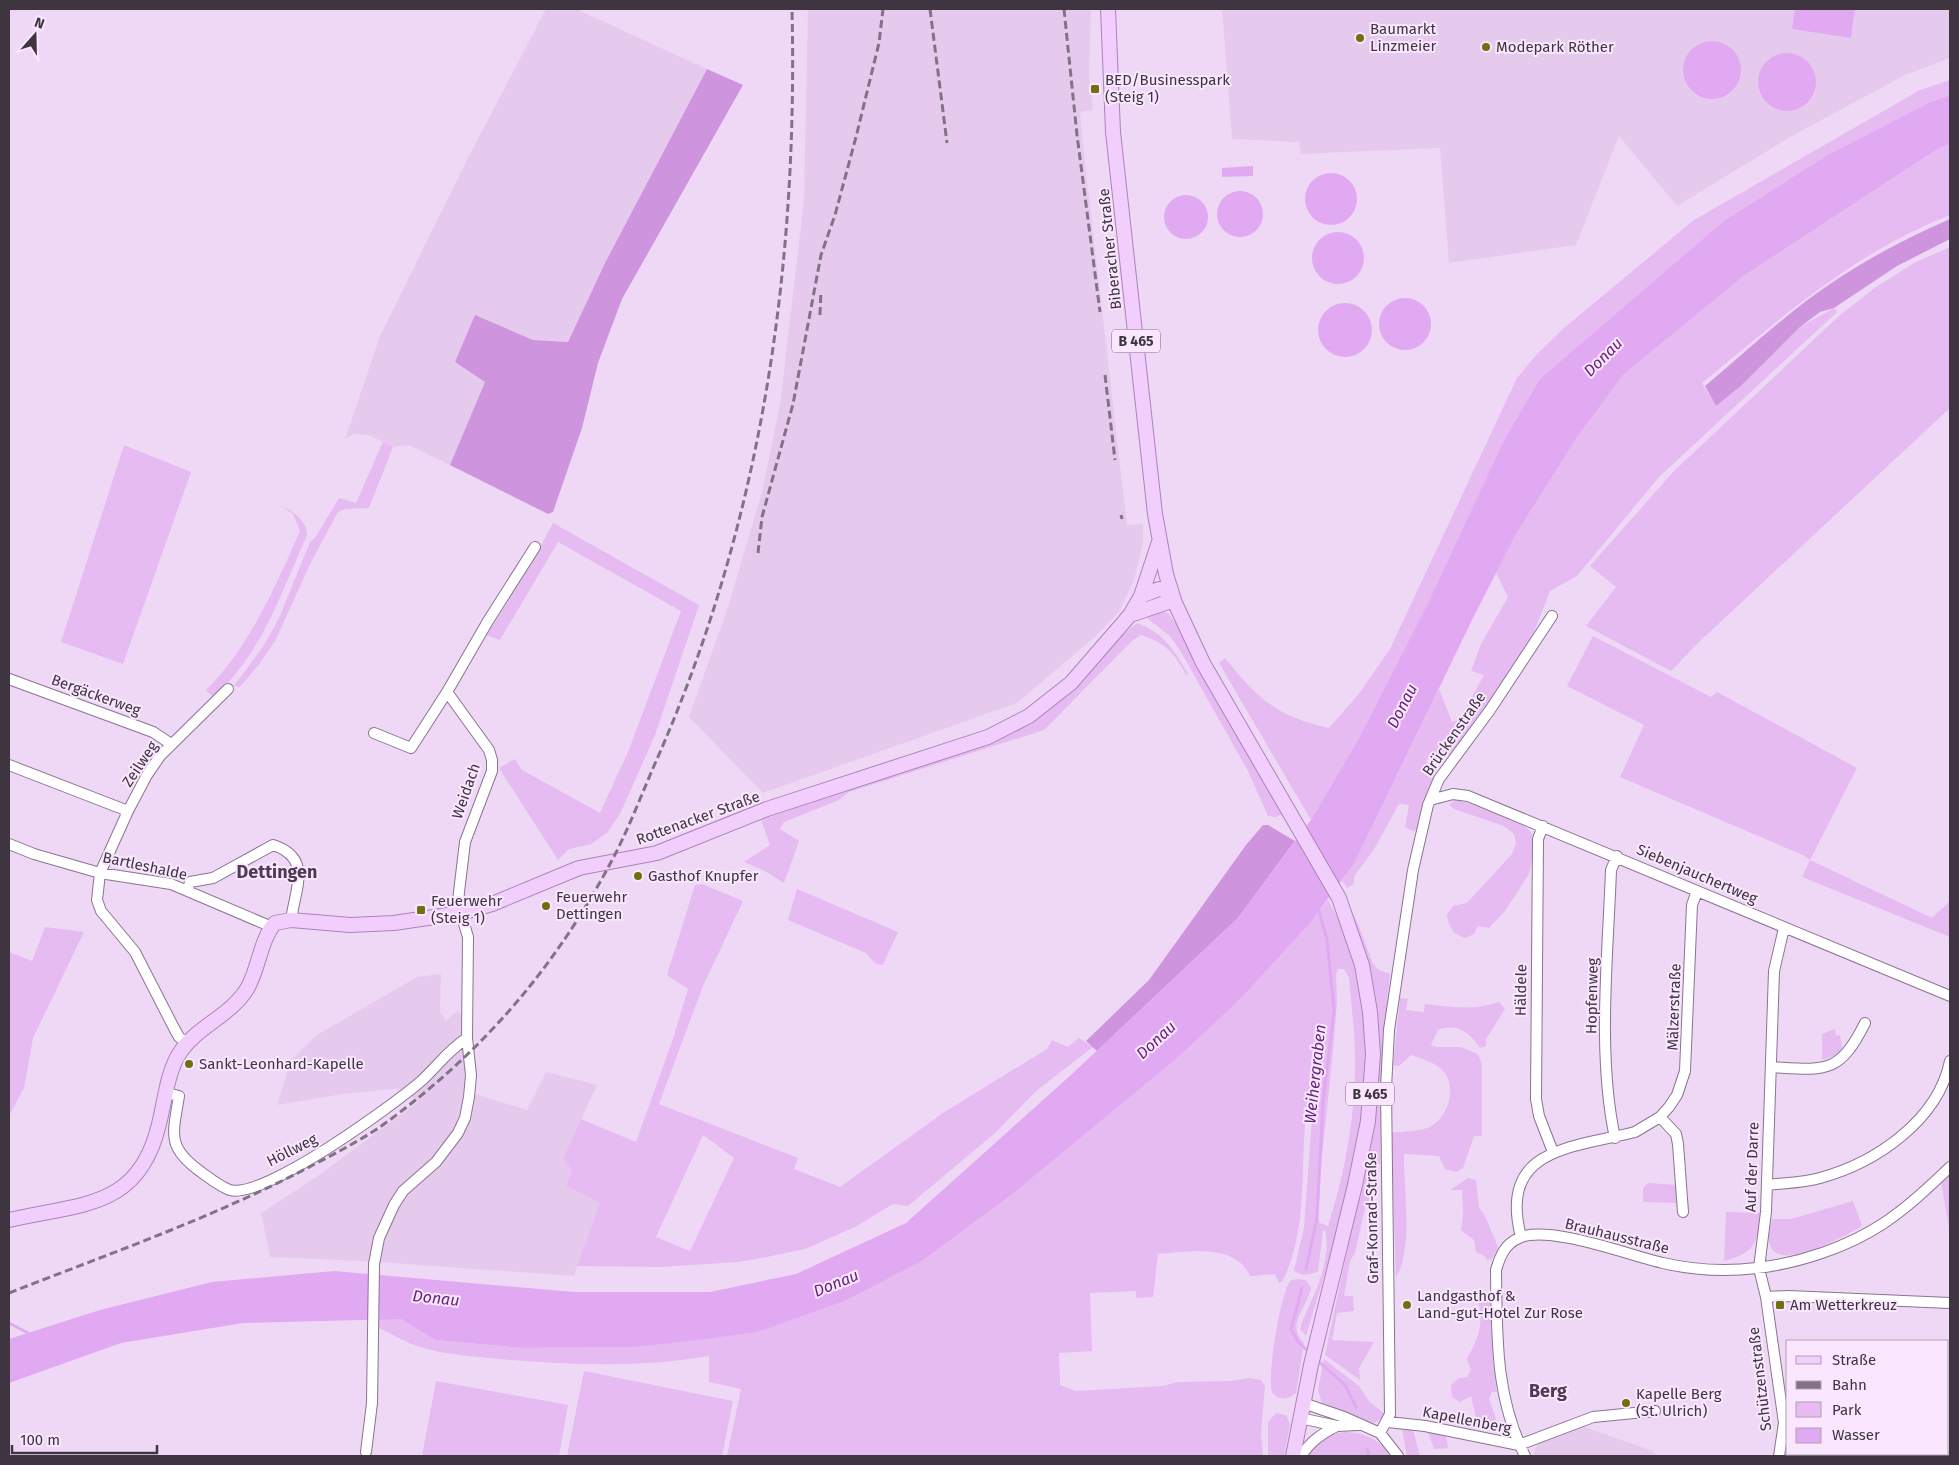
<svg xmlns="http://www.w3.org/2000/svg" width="1959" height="1465" viewBox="0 0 1959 1465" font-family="'Fira Sans',sans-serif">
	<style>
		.built { fill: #e6caee }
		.green { fill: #e5bbf1; fill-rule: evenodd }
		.forest { fill: #ce95de }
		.water { fill: #e2a9f3 }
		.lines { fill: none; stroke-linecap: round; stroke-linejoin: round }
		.stream { stroke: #e2a9f3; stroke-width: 3 }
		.minor-casing { stroke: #89758f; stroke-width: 12 }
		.major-casing { stroke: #ac83b9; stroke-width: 16 }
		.minor { stroke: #fff; stroke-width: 10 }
		.major { stroke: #f1cefc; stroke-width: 14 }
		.rail { stroke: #817385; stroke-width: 3; stroke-dasharray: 8 4; stroke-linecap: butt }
		.poi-dot { fill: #706e0e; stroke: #fae7ff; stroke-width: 2 }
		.labels { text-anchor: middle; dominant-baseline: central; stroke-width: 4; stroke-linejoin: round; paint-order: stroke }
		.shield { fill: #fae7ff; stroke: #766a79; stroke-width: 1 }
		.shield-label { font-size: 14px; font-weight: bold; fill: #3e3540 }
		.poi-label { font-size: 15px; fill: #3e3540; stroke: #fae7ff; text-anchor: start }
		.street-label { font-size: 15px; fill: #3e3540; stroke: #fae7ff }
		.water-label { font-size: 16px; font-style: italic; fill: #672379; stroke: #fae7ff }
		.quarter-label { font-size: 18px; font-weight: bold; fill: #4e3b53; stroke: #fae7ff }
	</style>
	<rect width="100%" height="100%" fill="#efd8f6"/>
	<path class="built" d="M546,9H576L707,69L605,263L568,342L533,340L474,315L485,382L450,465L409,445L393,447L369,435L354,434L345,439L380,336L467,160Z
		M808,9H1091L1089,76L1093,110L1080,112L1083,146L1127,525L1143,524V543L1134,580L1119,612L1097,635L1017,703L763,793L689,717L728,607L762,492L780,405L804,200Z
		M1222,9H1950V58L1905,75L1792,136L1677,206L1619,136L1576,245L1449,263L1440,148L1301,154L1299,142L1232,139Z
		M441,974L440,1012L446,1021L457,1011L464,1016L465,1091L527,1110L546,1072L597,1085L563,1159L572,1170L566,1186L600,1203L574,1276L363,1261L270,1257L261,1213L315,1178L418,1102L402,1090L394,1089L343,1094L277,1105L291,1060L317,1035L417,977Z
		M1579,1425L1653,1451L1657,1456H1534L1535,1448L1545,1436Z"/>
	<path class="green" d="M1950,80V95L1931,102L1539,380L1504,440L1427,605L1359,738L1311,820L1219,663L1225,658C1258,699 1276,716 1329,728L1358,695L1390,649L1517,378L1537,354L1564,328L1694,220L1920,90Z
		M1950,144V215C1853,253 1781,318 1702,383L1716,406L1742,385L1800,327L1834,308L1837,312L1659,477L1577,576L1550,591L1530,642L1451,757L1444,753L1435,758L1429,756L1426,761L1431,766L1427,772L1436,775L1422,805L1416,830L1412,831L1405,827L1409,805L1399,804L1373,851L1355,875L1353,885L1347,888L1342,881L1354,864L1439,689L1452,722L1460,719L1484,675L1471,671L1481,644L1508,597L1496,573L1516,534L1578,436L1624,374L1745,275L1939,148Z
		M1950,247V408L1701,640L1671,671L1586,626L1616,587L1590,566L1673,472L1840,315L1876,287L1914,263Z
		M383,442L393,447L369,508L345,509L338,512L311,562L275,641L260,663L240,687L234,686L264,645L279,618L310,542L315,538L339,498L356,503Z
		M124,445L191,472L123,664L61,642Z
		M282,506C294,512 307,521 307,535C282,591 261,656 213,697L206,690C250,646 275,587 300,531L293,514Z
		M553,523L699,605L655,735L621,812L607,833L591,844L569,849L558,860L499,768L515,759L522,770L600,813L628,752L681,611L558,542L500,640L487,635L530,566Z
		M1159,611L1168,613L1177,625L1260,769L1282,814L1276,817L1268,816L1248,771L1181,652L1170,636L1148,619V616Z
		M1137,623C1164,633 1175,651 1188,674L1187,676C1174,653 1166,643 1141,635L1133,640L1044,730L849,792L839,800L784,822L780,829L799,841L784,883L765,871L744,862L770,845L761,820L841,791L910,771L984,743L1069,692L1119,638Z
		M1593,636L1711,697L1717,692L1857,768L1810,860L1932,918L1950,901V937L1802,877L1810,860L1805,856L1620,777L1644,725L1567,686Z
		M1455,799L1519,821L1532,833L1533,854L1529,874L1505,911L1489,928L1478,926L1474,934L1465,938C1452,934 1449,927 1447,915L1453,906L1467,903L1512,854L1516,843L1514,834L1504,826L1454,809L1449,805Z
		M702,884L743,901L703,986L659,1104L798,1158L794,1169L840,1187L943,1113L1047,1049L1052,1040L1068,1047L1079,1038L1093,1047L1036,1091L994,1134L908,1206L893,1204L855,1227L805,1249L762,1258L738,1262L661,1267L577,1266L600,1203L566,1186L572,1170L563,1159L581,1119L636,1142L674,1036L688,989L667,975L695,885ZM703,1135L734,1158L690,1251L656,1237Z
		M797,889L898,932L883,965L876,964L866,953L788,920Z
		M1344,896L1358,924L1373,964L1379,970L1390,974L1383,1038L1380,1164H1376L1374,1198L1366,1204L1355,1253L1350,1261L1344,1296H1353L1354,1311L1337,1313L1332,1340L1374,1342L1359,1368L1360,1380L1325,1355C1334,1312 1343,1269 1353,1226C1368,1163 1383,1097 1379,1031C1375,984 1361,940 1344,896Z
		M1328,900C1407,1035 1347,1198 1306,1336L1300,1329L1302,1322C1314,1295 1332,1261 1325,1230L1323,1231L1318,1271C1311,1275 1300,1277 1294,1270L1304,1228L1312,1117L1311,1105L1308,1099C1298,1160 1311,1225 1282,1282L1279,1283L1275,1274L1250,1276C1236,1243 1187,1252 1158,1254L1153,1297L1136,1298V1291L1090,1293L1092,1351L1059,1353L1060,1385L1076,1391L1163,1386L1178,1382L1232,1381L1249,1378L1261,1380L1265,1386L1261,1434L1263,1456H727L741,1389L709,1382V1356C639,1368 570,1365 500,1359C472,1356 444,1355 417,1346C403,1341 389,1333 376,1326L375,1319H401L435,1340L523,1348L637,1347L757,1332L922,1261L1014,1193L1176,1059L1290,944ZM1338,969H1344L1349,978C1351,1004 1355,1031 1355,1058C1356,1114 1345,1173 1328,1226L1320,1223L1316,1213L1333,1051L1337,1002L1336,975Z
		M45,927L84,932L33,1038L24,1088L9,1116V952L32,961Z
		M1400,998L1408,999L1406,1010L1424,1012L1425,1004C1451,1007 1475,1011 1499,1002L1505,1009L1486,1039V1046L1480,1048C1469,1032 1457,1023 1438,1030L1431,1045L1437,1047H1460L1478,1054L1482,1065V1136H1474L1463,1168L1456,1172L1445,1169L1439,1156L1404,1154C1403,1188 1414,1248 1396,1277L1391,1133C1403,1131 1419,1132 1430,1127C1449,1117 1459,1083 1440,1068C1433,1062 1420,1058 1411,1055L1399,1066L1393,1065Z
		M1835,1029L1836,1036L1840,1035L1843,1052L1822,1060V1034Z
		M1950,1173V1233L1941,1182Z
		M1468,1178L1476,1180L1479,1208L1484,1214L1498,1247L1492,1259L1487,1260L1485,1256L1476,1252L1474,1240L1461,1230L1463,1216L1462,1190H1450Z
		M1648,1183L1678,1185L1679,1203L1643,1202V1188Z
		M1853,1201L1862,1226C1847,1235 1785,1269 1772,1249C1766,1240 1770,1228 1772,1219H1791Z
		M1726,1212L1760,1213C1758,1244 1754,1253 1724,1261Z
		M1296,1279L1306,1280L1311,1288C1307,1309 1285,1324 1304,1343L1296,1393C1288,1400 1279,1401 1272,1392C1267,1375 1280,1297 1290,1281Z
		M1490,1298L1493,1362L1497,1392H1492L1489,1399L1497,1422L1495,1426L1477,1422L1471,1396L1460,1402L1452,1397L1451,1385L1459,1378L1467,1377L1471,1370L1467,1359C1479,1337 1484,1324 1478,1300Z
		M1324,1359L1359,1386L1369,1401L1385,1414L1375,1423L1370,1422L1322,1403L1318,1390Z
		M584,1371L733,1401L722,1456H567Z
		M436,1381L568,1405L559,1456H422Z
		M1276,1413L1286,1415L1290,1424L1284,1456H1268V1422Z
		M1402,1429L1413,1430L1420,1456H1407Z
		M1343,1432C1360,1432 1383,1439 1389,1456H1308C1316,1442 1327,1435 1343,1432Z
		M1428,1432L1446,1435L1448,1448L1434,1449Z"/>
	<path class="forest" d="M707,69L743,85L622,299L598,363L582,428L553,512L548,514L450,465L485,382L455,362L475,315L533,340L568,342L605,263Z
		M1950,219V239L1897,266L1834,308L1820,312L1800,327L1742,385L1716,406L1705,386C1749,349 1793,307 1842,276C1876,254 1913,235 1950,219Z
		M1263,825H1268L1295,841L1238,918L1097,1051L1086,1041L1149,980L1246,845Z"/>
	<path class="water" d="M1795,9H1855L1851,38L1792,29Z
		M1683 70a29 29 0 1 1 58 0a29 29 0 1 1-58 0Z
		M1758 82a29 29 0 1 1 58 0a29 29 0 1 1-58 0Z
		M1950,95V144L1939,148L1745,275L1624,374L1578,436L1516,534L1472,620L1354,864L1309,924L1239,1000L1176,1059L1014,1193L922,1261L844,1301L757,1332L706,1339L637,1347L523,1348L435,1340L401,1319L243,1323L121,1343L9,1383V1339L100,1310L212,1282L334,1271L574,1292H710L796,1274L906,1223L1073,1073L1238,918L1311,820L1359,738L1427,605L1504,440L1539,380L1724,221L1828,155L1931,102Z
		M1253,166V176L1222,177V168Z
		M1305 199a26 26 0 1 1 52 0a26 26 0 1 1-52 0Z
		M1217 214a23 23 0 1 1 46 0a23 23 0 1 1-46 0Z
		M1164 217a22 22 0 1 1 44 0a22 22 0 1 1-44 0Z
		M1312 258a26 26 0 1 1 52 0a26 26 0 1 1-52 0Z
		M1379 324a26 26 0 1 1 52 0a26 26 0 1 1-52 0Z
		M1318 330a27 27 0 1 1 54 0a27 27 0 1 1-54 0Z"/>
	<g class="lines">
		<path class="stream" d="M1306,1269L1317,1218L1323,1102L1334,1010L1327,939L1318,908
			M1302,1288L1291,1329L1298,1342L1309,1352
			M9,1323L28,1333
			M1317,1360L1345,1385L1356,1407
			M1367,1449L1369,1456"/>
		<g class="minor-casing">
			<path id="minor" d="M9,679L153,732L171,744
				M374,733L411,748L447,692
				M9,765L128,811
				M1430,800L1453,794L1468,796L1950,996
				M1543,826L1538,839L1536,1099L1539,1116L1553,1152
				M9,844L34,854L100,873L171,884L272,927
				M188,889L190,882L213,878L273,845C313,858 295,889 291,920
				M187,1043L179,1037L174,1028L135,952L101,911L97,900L100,873L128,811L147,775L160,756L228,689
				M1771,1067C1825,1070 1839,1075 1865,1023
				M167,1093L179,1096C173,1134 166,1147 201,1172C209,1178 221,1187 230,1190C263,1200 392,1106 420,1082C436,1068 448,1050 467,1038
				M1660,1117L1676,1134L1678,1144L1683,1212
				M1615,1138C1597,1054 1608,955 1611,870L1617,856
				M1767,1185C1784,1183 1803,1183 1820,1178C1875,1163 1938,1121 1950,1061
				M1521,1237C1498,1148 1571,1148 1635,1132L1660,1117L1669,1107L1677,1095L1685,1071L1692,905L1697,891
				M1766,1297L1788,1296L1950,1303
				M1303,1403L1344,1417L1380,1433L1398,1456
				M1300,1418L1337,1426L1358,1425
				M1388,1422L1425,1426L1519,1445L1593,1417L1655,1411
				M1380,1433L1390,1414L1386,1088L1389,1030L1413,870L1428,805L1439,779L1490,710L1552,616
				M366,1452L372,1403L374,1264L379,1238L394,1205L403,1191L436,1162L458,1133L465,1118L469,1097L471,1075L467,1038L468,937L458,904L459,892L465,842L492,771V760L489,750L447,692L488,621L535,547
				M1301,1456C1311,1441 1321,1434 1337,1426
				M1525,1456C1495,1396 1497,1336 1496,1270C1500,1256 1505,1244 1519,1238C1548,1224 1631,1256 1663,1263C1693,1270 1725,1272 1757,1268C1800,1263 1848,1247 1884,1223C1908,1207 1929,1187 1950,1167
				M1779,1456L1784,1423L1766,1297L1759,1268L1766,1212L1774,971L1784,928
				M1892,1456L1893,1454"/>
		</g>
		<g class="major-casing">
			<path id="major" d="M1108,9L1113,132L1155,514L1166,574L1175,603L1203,663L1339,898L1362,965L1370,1012L1373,1054L1368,1121L1355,1185L1311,1365L1293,1456
				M1141,596L1159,542
				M1130,615L1174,600
				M9,1220C80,1203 139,1210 159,1124C165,1101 167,1071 181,1051C198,1026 230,1016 247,989C259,969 260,940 275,923L291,920L350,925L394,923L461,913L492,904L579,868L657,853L767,809L988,737L1029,716L1071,683L1130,615L1141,596L1159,589L1171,591"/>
		</g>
		<use href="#minor" class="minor"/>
		<use href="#major" class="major"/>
		<path class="rail" d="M930,9L947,143
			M1064,9L1077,135L1100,312
			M820,315L821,291
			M1105,375L1115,460
			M1121,515L1122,519
			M758,553L762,517L793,404L821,255L835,215L856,137L879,43L883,9
			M9,1293C111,1253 215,1217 313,1165C340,1151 367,1137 391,1119C485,1049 555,967 610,864C628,831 642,793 657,759C762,521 798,267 792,9"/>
	</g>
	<g class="poi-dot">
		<circle cx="1360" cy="38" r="5"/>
		<circle cx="1486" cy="47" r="5"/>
		<rect x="1090" y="84" width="10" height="10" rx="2.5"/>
		<circle cx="638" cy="876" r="5"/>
		<circle cx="546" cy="906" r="5"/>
		<rect x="416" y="905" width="10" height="10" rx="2.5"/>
		<circle cx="189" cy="1064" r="5"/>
		<circle cx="1407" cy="1305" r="5"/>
		<rect x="1775" y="1300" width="10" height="10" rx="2.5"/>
		<circle cx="1626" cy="1403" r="5"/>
	</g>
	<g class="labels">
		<g class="shield">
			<rect x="1112" y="329.5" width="48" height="23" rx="4"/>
			<rect x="1346" y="1082.5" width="48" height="23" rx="4"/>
		</g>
		<g class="shield-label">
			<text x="1136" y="341">B 465</text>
			<text x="1370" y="1094">B 465</text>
		</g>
		<g class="poi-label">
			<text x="1370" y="29">Baumarkt<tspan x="1370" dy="17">Linzmeier</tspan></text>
			<text x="1496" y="47">Modepark Röther</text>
			<text x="1105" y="80">BED/Businesspark<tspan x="1105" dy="17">(Steig 1)</tspan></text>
			<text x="648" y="876">Gasthof Knupfer</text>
			<text x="556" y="897">Feuerwehr<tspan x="556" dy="17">Dettingen</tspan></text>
			<text x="431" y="901">Feuerwehr<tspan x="431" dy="17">(Steig 1)</tspan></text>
			<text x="199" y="1064">Sankt-Leonhard-Kapelle</text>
			<text x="1417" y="1296">Landgasthof &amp;<tspan x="1417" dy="17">Land-gut-Hotel Zur Rose</tspan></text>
			<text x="1790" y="1305">Am Wetterkreuz</text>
			<text x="1636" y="1394">Kapelle Berg<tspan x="1636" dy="17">(St. Ulrich)</tspan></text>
		</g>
		<g class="street-label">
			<text transform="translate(1110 249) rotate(-96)">Biberacher Straße</text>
			<text transform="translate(96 695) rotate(20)">Bergäckerweg</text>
			<text transform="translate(1454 734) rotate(-55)">Brückenstraße</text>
			<text transform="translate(140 764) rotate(-56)">Zeilweg</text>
			<text transform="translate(466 791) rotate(-71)">Weidach</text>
			<text transform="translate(698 818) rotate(-20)">Rottenacker Straße</text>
			<text transform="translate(145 866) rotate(12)">Bartleshalde</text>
			<text transform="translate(1697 874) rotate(23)">Siebenjauchertweg</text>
			<text transform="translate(1521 990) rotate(-89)">Häldele</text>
			<text transform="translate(1592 996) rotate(-89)">Hopfenweg</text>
			<text transform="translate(1674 1007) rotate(-88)">Mälzerstraße</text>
			<text transform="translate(292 1150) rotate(-27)">Höllweg</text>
			<text transform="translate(1752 1167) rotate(-88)">Auf der Darre</text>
			<text transform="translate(1372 1218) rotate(-91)">Graf-Konrad-Straße</text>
			<text transform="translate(1617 1236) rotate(14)">Brauhausstraße</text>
			<text transform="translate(1760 1379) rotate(-97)">Schützenstraße</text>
			<text transform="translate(1467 1420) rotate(11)">Kapellenberg</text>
		</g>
		<g class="water-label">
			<text transform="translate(1603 357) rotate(-45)">Donau</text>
			<text transform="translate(1402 706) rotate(-63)">Donau</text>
			<text transform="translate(1156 1040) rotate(-43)">Donau</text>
			<text transform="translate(1315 1074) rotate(-84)">Weihergraben</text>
			<text transform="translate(836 1283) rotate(-22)">Donau</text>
			<text transform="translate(436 1298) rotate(6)">Donau</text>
		</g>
		<g class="quarter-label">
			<text x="277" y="872">Dettingen</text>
			<text x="1548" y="1391">Berg</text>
		</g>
	</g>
	<rect width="1959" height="1465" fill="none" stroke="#3e3540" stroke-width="20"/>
	<rect x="1786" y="1340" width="162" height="115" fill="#fae7ff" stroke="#afa0b3"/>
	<rect x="1796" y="1356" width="25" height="8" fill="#f1cefc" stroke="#afa0b3"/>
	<text x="1832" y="1365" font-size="15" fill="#3e3540">Straße</text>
	<rect x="1796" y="1381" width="25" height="8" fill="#817385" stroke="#afa0b3"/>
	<text x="1832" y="1390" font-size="15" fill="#3e3540">Bahn</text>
	<rect x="1796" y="1402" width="25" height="15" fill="#e5bbf1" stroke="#afa0b3"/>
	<text x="1832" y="1415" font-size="15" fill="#3e3540">Park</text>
	<rect x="1796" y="1428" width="25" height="15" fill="#e2a9f3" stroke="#afa0b3"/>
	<text x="1832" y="1440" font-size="15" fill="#3e3540">Wasser</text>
	<g transform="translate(35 35) rotate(20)" stroke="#fae7ff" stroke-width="4" paint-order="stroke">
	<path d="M0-4L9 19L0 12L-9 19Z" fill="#3e3540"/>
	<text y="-8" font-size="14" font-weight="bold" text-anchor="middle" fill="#3e3540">N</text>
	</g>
	<path d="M12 1445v8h145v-8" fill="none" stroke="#3e3540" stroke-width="2.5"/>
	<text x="20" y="1445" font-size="15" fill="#3e3540" stroke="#fae7ff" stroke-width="4" paint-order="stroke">100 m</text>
</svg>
